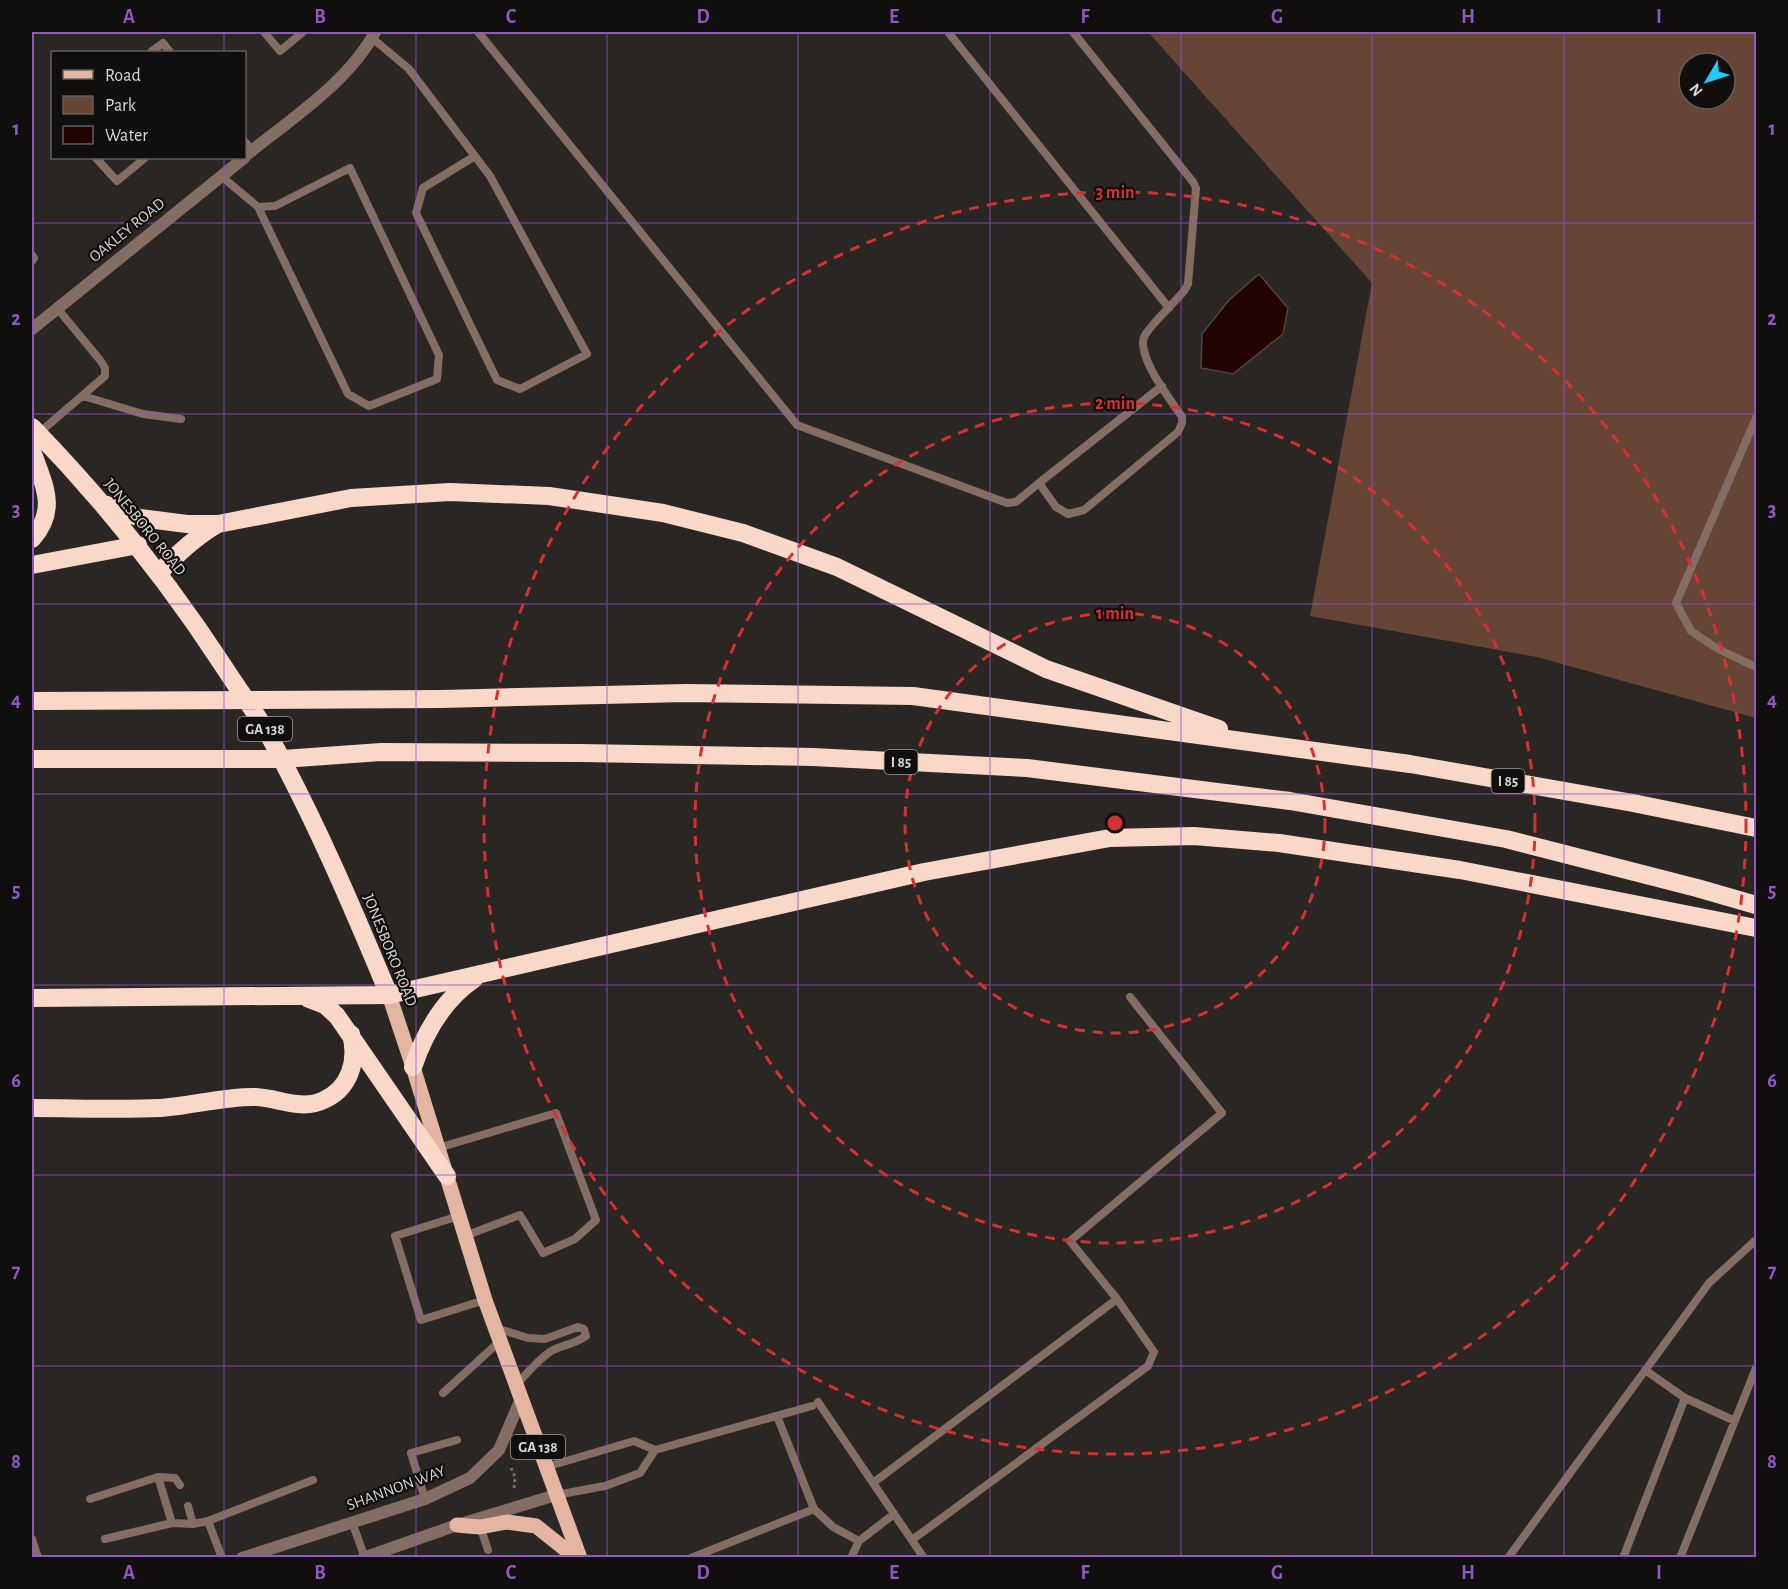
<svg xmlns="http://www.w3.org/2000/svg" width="1788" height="1589" viewBox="0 0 1788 1589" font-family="'Alegreya Sans',sans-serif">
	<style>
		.green { fill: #664536; fill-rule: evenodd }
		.water { fill: #210400; stroke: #584340; stroke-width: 1.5 }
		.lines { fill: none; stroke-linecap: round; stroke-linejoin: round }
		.path { stroke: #6e6b69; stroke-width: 3; stroke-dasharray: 3 3; stroke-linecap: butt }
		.lane { stroke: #846e64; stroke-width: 8 }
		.street { stroke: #846e64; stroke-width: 12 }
		.primary { stroke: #e4b6a1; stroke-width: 15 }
		.highway { stroke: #fad8c9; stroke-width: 18 }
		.grid { fill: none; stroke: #9257c4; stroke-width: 1.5; stroke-opacity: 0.55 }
		.ring { fill: none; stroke: #d63131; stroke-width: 3; stroke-dasharray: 10 8 }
		.labels { text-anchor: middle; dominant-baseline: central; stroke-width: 4.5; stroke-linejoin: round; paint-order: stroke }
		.shield { fill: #110f0e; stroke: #9d9b99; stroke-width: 1.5 }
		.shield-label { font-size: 15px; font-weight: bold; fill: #d9d7d5 }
		.street-label { font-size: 16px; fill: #d9d7d5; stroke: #110f0e }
		.centre { fill: #d63131; stroke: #110f0e; stroke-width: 3 }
		.ring-label { font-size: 18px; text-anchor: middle; font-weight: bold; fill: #d63131; stroke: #110f0e; stroke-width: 4.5; stroke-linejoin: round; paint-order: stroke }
		.neatline { fill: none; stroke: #9257c4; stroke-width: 2 }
		.grid-label { font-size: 20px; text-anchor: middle; font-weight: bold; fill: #9257c4 }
	</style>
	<rect width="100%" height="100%" fill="#2a2624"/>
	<path class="green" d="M1148,32H1756V718L1537,657L1310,616L1372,283ZM1689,63H1725V99H1689Z"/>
	<path class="water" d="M1259,274L1288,308L1283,334L1233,374L1201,368L1202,334L1229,300Z"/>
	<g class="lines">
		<path class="path" d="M511,1468L515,1477L514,1490"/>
		<path class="lane" d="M264,32L280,51L303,32
			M478,32L797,425L1007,503L1016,502L1039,483L1056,507L1068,514L1084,510L1178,432L1182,423V417C1171,400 1137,358 1144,337C1148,327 1176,301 1184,291L1188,284L1196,188L1193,182L1073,32
			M948,32L1169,308
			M372,38L409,69L490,176L587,354L520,389L497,380L416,213L423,188L475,156
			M151,52L163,43L170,52
			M244,141L252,150
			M96,158L117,181L145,158
			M221,176L258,207L275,206L350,168L439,355L437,379L369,406L348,394L258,207
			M32,255L34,258L32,261
			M83,396L143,414L181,419
			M1756,418L1676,603L1691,631L1718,649L1756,667
			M39,433L105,376V368L100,360L57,308
			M1039,483L1162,386
			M438,1148L556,1113L596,1220L575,1239L543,1253L520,1215L465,1236
			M459,1216L395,1236L421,1320L485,1300
			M496,1328L528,1338L545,1339L578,1327L584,1329L586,1336C575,1344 562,1345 551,1351C538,1360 527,1373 517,1384
			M1645,1370L1685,1398L1735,1421
			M443,1393L499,1342
			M818,1402L924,1558
			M546,1467L634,1441L655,1450L812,1406
			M158,1477L175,1478L180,1485
			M873,1483L1117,1299L1070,1241L1222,1113L1130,997
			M556,1495L605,1486L640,1473L655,1450
			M90,1499L158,1477L172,1523
			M425,1499L411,1453L457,1440
			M188,1506L193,1524
			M814,1509L833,1527L859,1541
			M208,1521L313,1480
			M352,1522L365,1558
			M480,1526L488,1550
			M32,1539L38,1558
			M105,1539L172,1523L193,1524L208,1521L222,1558
			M912,1540L1148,1366L1154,1352L1117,1299
			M691,1558L814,1509L777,1416
			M851,1558L859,1541L894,1514
			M1508,1558L1709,1283L1756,1240
			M1623,1558L1685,1398
			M1680,1558L1756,1368"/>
		<path class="street" d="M244,157C288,121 349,82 375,32
			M32,329L244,158
			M242,1558L425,1499L470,1478L499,1450L521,1399
			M363,1558L457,1525L556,1495"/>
		<path class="primary" d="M389,995L413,1067L485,1300L580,1558
			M457,1525L480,1527L507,1522L536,1526L576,1558"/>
		<path class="highway" d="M32,427C104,501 168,581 224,667C238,689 254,710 267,732C314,817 352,906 389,995
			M32,451C43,483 59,509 32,539
			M102,503L140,518L187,524H218L351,498L450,492L549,496L663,513L743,533L837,567L1046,669L1219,729
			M32,565L138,545
			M159,573C177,554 194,538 216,525
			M32,701L441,699L686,693L913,696L1410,764L1633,803L1756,828
			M32,759H283L381,752L581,753L813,757L1027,768L1290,801L1506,839L1697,888L1756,905
			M32,998L389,995L924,872L1110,838L1194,836L1279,843L1460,870L1756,928
			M307,998L325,1005L337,1016L447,1176
			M413,1067C425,1032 443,1000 474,979
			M32,1108C74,1108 118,1110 160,1108C191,1106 226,1096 256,1097C279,1098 301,1111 324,1100C350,1088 358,1061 351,1034"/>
	</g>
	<path class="grid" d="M224,32V52M416,32V1558M607,32V1558M798,32V1558M990,32V1558M1181,32V1558M1372,32V1558M1564,32V1558M224,158V1558M32,223H1756M32,414H1756M32,604H1756M32,794H1756M32,985H1756M32,1175H1756M32,1366H1756"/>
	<g class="ring">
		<circle cx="1115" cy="823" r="210"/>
		<circle cx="1115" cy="823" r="420"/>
		<circle cx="1115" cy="823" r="631"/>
	</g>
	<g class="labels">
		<g class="shield">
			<rect x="238" y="717" width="54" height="24" rx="4.5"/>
			<rect x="884.5" y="750" width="33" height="24" rx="4.5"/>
			<rect x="1491.5" y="769" width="33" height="24" rx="4.5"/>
			<rect x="511" y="1435" width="54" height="24" rx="4.5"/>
		</g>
		<g class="shield-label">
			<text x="265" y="729">GA 138</text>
			<text x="901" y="762">I 85</text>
			<text x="1508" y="781">I 85</text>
			<text x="538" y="1447">GA 138</text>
		</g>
		<g class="street-label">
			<text transform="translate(127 230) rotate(-39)">OAKLEY ROAD</text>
			<text transform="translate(145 527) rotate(51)">JONESBORO ROAD</text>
			<text transform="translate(390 950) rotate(68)">JONESBORO ROAD</text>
			<text transform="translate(396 1488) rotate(-20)">SHANNON WAY</text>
		</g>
	</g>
	<circle cx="1115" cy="823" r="9" class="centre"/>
	<g class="ring-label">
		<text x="1115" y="198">3 min</text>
		<text x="1115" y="409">2 min</text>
		<text x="1115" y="619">1 min</text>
	</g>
	<rect width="1788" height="1589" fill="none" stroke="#110f0e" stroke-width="66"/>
	<rect x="51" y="51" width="195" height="108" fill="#110f0e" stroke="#615f5e" stroke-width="1.5"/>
	<rect x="63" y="70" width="30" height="9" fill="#e4b6a1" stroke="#615f5e" stroke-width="1.5"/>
	<text x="105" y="81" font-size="18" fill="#d9d7d5">Road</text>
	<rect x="63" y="96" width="30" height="18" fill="#664536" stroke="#615f5e" stroke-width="1.5"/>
	<text x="105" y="111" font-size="18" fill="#d9d7d5">Park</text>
	<rect x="63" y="126" width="30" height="18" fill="#210400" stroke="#615f5e" stroke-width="1.5"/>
	<text x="105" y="141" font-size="18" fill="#d9d7d5">Water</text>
	<g transform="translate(1707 81) rotate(231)"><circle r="28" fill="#110f0e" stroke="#615f5e" stroke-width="1.5"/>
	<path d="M0-4.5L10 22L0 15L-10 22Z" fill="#1fc9fd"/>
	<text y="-9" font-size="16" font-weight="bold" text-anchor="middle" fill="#d9d7d5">N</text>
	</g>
	<rect x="33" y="33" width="1722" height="1523" class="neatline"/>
	<g class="grid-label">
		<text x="129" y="23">A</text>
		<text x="320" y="23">B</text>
		<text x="511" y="23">C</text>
		<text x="703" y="23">D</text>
		<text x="894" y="23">E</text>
		<text x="1085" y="23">F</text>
		<text x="1277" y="23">G</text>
		<text x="1468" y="23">H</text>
		<text x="1659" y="23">I</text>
		<text x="16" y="135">1</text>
		<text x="1772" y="135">1</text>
		<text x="16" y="325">2</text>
		<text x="1772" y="325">2</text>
		<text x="16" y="516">3</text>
		<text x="1772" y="516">3</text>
		<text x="16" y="706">4</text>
		<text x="1772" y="706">4</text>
		<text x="16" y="897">5</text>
		<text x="1772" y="897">5</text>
		<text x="16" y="1087">6</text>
		<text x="1772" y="1087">6</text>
		<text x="16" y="1277">7</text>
		<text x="1772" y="1277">7</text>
		<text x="16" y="1468">8</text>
		<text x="1772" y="1468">8</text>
		<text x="129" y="1579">A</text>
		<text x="320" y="1579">B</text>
		<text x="511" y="1579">C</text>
		<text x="703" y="1579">D</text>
		<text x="894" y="1579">E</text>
		<text x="1085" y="1579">F</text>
		<text x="1277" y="1579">G</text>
		<text x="1468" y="1579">H</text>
		<text x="1659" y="1579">I</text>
	</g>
</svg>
